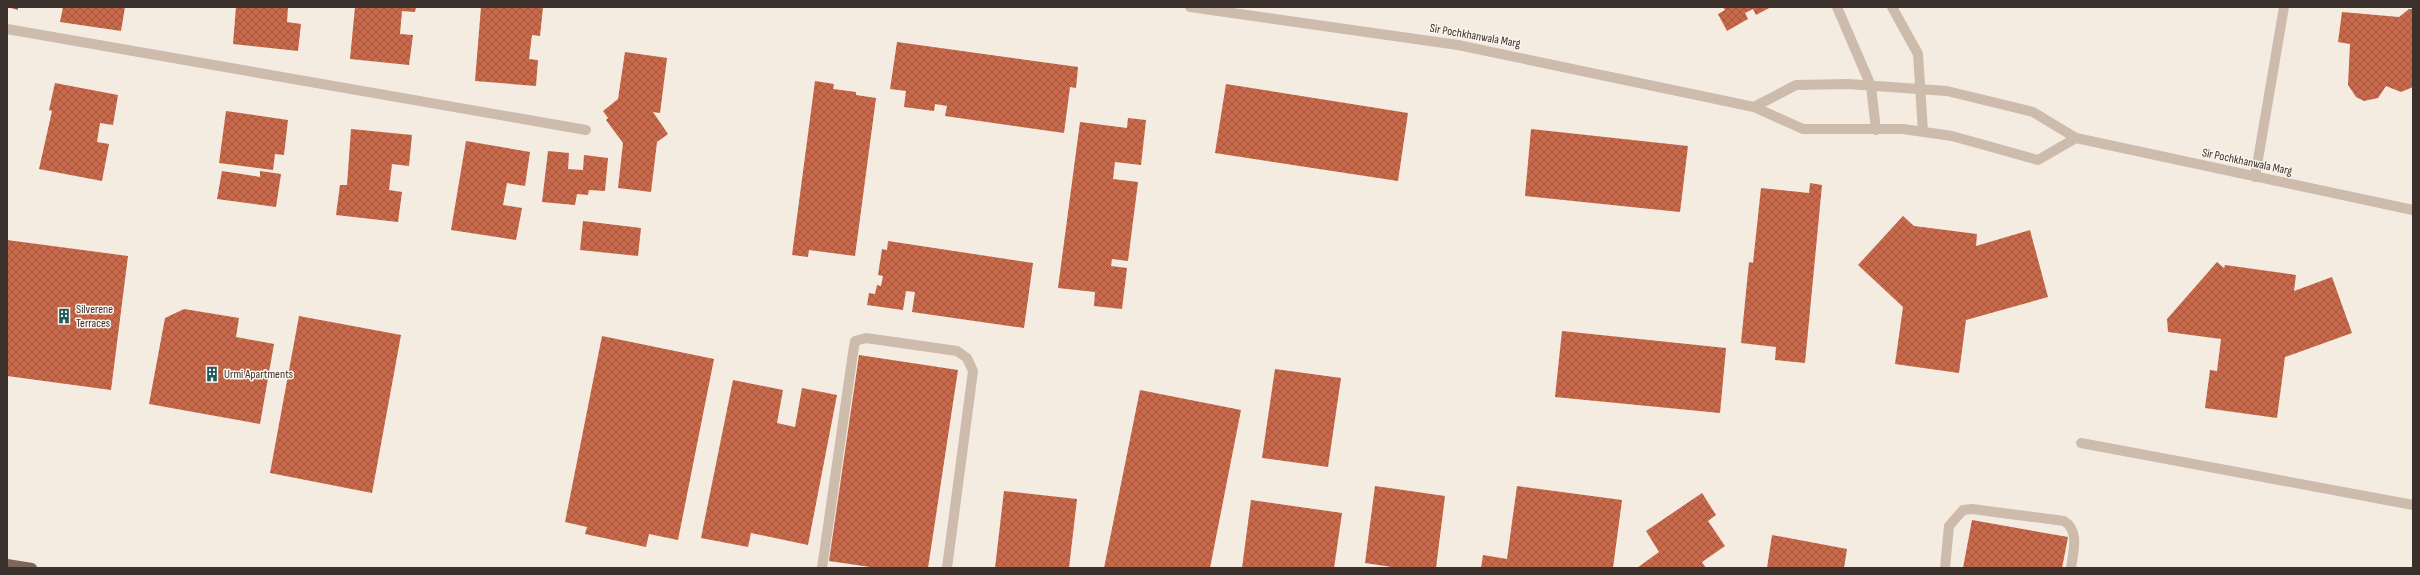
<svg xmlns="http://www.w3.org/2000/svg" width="2420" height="575" viewBox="0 0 2420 575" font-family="'Sofia Sans Condensed',sans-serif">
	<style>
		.building { fill: url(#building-cross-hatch) }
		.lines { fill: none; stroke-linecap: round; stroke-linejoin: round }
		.minor { stroke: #cdbbac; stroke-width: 10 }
		.major { stroke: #7d675c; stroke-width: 10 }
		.labels { text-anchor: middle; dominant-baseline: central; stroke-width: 3; stroke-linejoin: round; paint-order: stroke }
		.street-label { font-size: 12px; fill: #3b302b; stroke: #fbf5ee }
		.poi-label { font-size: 12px; fill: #3b302b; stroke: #fbf5ee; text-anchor: start }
	</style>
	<defs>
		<pattern id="building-cross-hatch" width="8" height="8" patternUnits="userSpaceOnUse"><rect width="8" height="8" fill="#c8694b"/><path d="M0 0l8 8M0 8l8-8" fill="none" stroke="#a4573f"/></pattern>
	</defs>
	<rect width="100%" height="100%" fill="#f4ebe1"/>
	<path class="building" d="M7,7H18V10Z
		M63,7H125L121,31L60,22Z
		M236,7H288L287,22L301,24L298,51L233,44Z
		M355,7H416L415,12L402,11L400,34L413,35L409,65L350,59Z
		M481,7H543L540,36L532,35L529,59L538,60L536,86L475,81Z
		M1723,7H1771L1756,15L1753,9L1745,13L1748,19L1727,31L1718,14L1725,10Z
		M2409,9H2413V87L2401,92L2386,86L2378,98L2364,101L2356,97L2348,85L2350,44L2338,42L2342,12L2399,17Z
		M897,42L1078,67L1076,88L1070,87L1064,133L945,116L947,106L935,104L934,111L904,107L906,91L890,89Z
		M625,52L667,58L660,113L653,112L668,134L657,142L651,192L618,188L623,143L606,120L608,118L603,111L618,99Z
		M815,81L834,84L833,89L856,92V95L876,98L855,256L809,250L808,257L792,255Z
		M55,83L118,95L113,125L100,123L97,142L109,144L102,181L39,169L52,111L49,110Z
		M1226,84L1408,113L1398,181L1215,153Z
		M226,111L288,120L284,155L275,154L273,170L219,163Z
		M1128,118L1146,120L1141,165L1115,162L1113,179L1138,182L1128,261L1112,259L1111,266L1127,268L1122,309L1094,306L1095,292L1058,288L1080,122L1127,128Z
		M351,129L412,135L409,166L392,164L389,190L402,192L398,222L336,215L340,185H347Z
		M1531,129L1688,146L1680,212L1525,196Z
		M466,141L530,152L525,186L507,183L503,205L522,208L516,240L451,230Z
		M548,151L569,153L568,169L583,170L584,155L608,158L605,191L589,190L588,195L577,194L575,205L542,202Z
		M222,171L260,177V171L281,174L276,207L217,199Z
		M1810,183L1822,185L1805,363L1775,360L1776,347L1741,343L1749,262L1753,263L1761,188L1809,193Z
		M1903,216L1914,226L1977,234L1976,246L2030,230L2048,297L1966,320L1959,373L1895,364L1903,307L1858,265Z
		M583,221L641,228L638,256L580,250Z
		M7,240L128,256L111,390L7,376Z
		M888,241L1033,263L1024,328L912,312L915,292L906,291L903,310L867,305L869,293L875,294L877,285L881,286L883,276L878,275L882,249L887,250Z
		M2217,262L2224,268L2225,265L2296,275L2294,291L2332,277L2352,333L2285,357L2277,418L2205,408L2210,370L2217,371L2221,339L2168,332L2167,319Z
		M184,309L239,318L236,337L274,344L260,424L149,404L165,318Z
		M299,316L401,335L372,493L270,473Z
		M1562,331L1726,348L1720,413L1555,397Z
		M602,336L714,359L678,540L649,534L646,547L585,534L587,527L565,522Z
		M859,355L958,370L928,568H877L829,561Z
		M1275,369L1341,378L1328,467L1262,458Z
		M733,380L783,390L777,423L795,427L802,388L837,395L808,545L751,533L748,547L701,538Z
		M1140,390L1241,410L1210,568H1104Z
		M1375,486L1445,496L1436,568H1398L1365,563Z
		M1517,486L1622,500L1613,568H1481L1483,555L1507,559Z
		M1004,491L1077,499L1069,568H995Z
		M1702,493L1716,515L1708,521L1725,546L1702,562L1706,568H1637L1659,552L1646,531Z
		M1251,500L1342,513L1334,568H1242Z
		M1972,520L2068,537L2062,568H1963Z
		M1772,535L1847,549L1844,568H1767Z"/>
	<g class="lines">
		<path class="minor" d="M1190,7L1458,45L1754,107
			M1837,7L1871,86L1876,130
			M1892,7L1918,54L1923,132
			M7,29L586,130
			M1848,84L1947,91L2033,112L2076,138L2038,160L1952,136L1903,129H1803L1754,107L1796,85Z
			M2076,138L2413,210
			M2255,177L2284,7
			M2081,443L2413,505
			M822,568L853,353L855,341L866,338L957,351L967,358L973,371L947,568
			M1945,568L1949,526L1963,510L1972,509L2064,521C2080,531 2073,552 2071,568"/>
		<path class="major" d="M7,564L32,568"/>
	</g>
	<defs>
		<g id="building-bare" transform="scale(1.2)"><path d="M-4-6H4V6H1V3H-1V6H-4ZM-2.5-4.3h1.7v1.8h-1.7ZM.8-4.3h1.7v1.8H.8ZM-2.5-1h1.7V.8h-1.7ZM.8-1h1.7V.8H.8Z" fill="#1f5a5e" stroke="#fbf5ee" stroke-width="2.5" paint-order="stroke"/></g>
	</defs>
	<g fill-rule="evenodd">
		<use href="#building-bare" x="64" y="316"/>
		<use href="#building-bare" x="212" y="374"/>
	</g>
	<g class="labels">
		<g class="street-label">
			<text transform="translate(1475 36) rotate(10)">Sir Pochkhanwala Marg</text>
			<text transform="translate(2247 162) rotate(12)">Sir Pochkhanwala Marg</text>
		</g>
		<g class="poi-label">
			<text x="76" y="309">Silverene<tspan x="76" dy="14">Terraces</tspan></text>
			<text x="224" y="374">Urmi Apartments</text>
		</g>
	</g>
	<rect width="2420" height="575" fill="none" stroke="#3b302b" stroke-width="16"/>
</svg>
